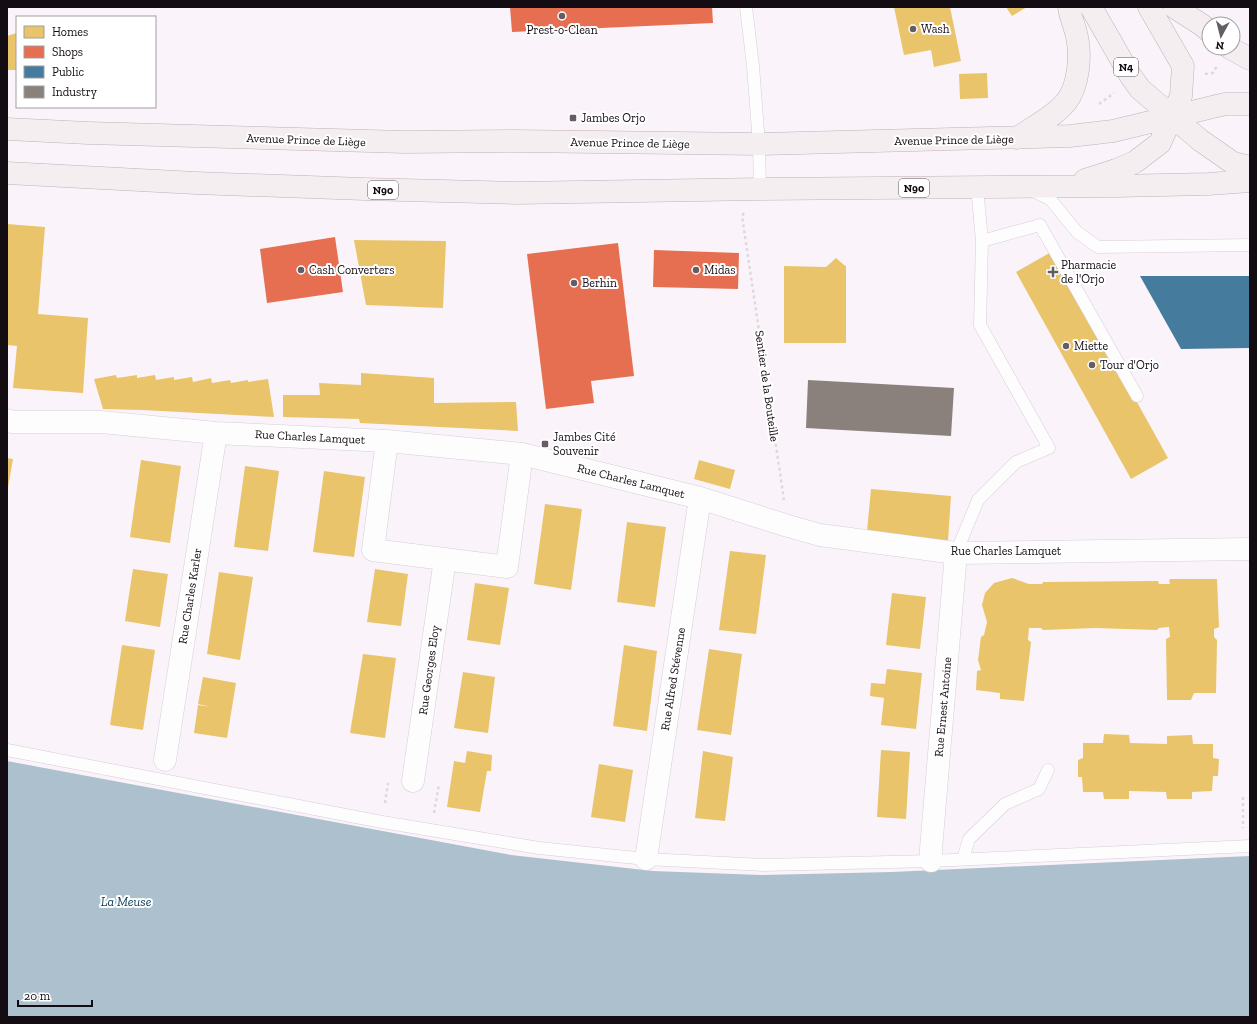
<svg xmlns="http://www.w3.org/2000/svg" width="1257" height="1024" viewBox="0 0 1257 1024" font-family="'Zilla Slab',serif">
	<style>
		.water { fill: #adc0ce }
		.homes { fill: #e9c46a }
		.shops { fill: #e76f51 }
		.public { fill: #457b9d }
		.industry { fill: #8a817c }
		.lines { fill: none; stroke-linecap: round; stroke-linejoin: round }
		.service-casing { stroke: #d5ced5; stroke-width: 13 }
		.minor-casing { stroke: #d5ced5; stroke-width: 23 }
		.primary-casing { stroke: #bfb1b6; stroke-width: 23 }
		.path { stroke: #dcdadc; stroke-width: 2.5; stroke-dasharray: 3 3; stroke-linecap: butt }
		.service { stroke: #fefdfe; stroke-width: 12 }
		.minor { stroke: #fefdfe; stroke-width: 22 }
		.primary { stroke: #f5eef1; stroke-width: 22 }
		.poi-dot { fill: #645d64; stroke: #fff; stroke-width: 1.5 }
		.labels { text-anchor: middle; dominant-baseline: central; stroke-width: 4; stroke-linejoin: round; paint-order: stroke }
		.shield { fill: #fff; stroke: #5a555a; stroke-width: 1 }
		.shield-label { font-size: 11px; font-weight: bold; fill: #140c13 }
		.poi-label { font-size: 12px; fill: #140c13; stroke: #fff; text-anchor: start }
		.street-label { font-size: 12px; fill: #140c13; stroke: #fff }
		.water-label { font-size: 13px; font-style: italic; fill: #0d435e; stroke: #fff }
	</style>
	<rect width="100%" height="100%" fill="#faf4fa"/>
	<path class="water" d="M7,761L511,855L653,871L761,875L892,872L1250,856V1017H7Z"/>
	<path class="homes" d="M894,7H950L961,61L934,67L931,50L904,55Z
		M1006,7H1027L1012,16Z
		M17,33V70H7V36Z
		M987,73L988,98L960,99L959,74Z
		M7,224L45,227L38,314L88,318L83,393L13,388L17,346L7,345Z
		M354,240L446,241L443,308L366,305Z
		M1053,251L1168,458L1131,479L1016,272Z
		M836,258L844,265L846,266V343H784V266L826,267Z
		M361,373L434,378V403L516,402L518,431L360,423L359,419L283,417V395H320L319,383L361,385Z
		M116,375L117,378L137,375V378L155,375L156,380L174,377V380L192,377L193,382L211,378L212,383L230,380L231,383L248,380V382L268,379L274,417L142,410L103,409L94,379Z
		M7,458L13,459L8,487H7Z
		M141,460L181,466L170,543L130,537Z
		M699,460L735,470L730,489L694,479Z
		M245,466L279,471L268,551L234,547Z
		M324,471L365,477L354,557L313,552Z
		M871,489L951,496L948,541L867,531Z
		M545,504L582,509L571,590L534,584Z
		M627,522L666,527L655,607L617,602Z
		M730,551L766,555L756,634L719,630Z
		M133,569L168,574L160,627L125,621Z
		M375,569L408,574L401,626L367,622Z
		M219,572L253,577L240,660L207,654Z
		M1012,578L1029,584H1042L1043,582L1158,581L1159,584H1170L1169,580L1171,579H1217L1219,627L1214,629V637L1217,640L1216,693H1194L1191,700H1167L1166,639L1170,637L1169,627L1159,628L1157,630L1095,628L1043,630L1041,628H1029L1028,640L1031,642L1024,701L1000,699V693L976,690L977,671L981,670L978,660L981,637L984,635L987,622L982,605L985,593L994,583Z
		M475,583L509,588L500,645L467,640Z
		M892,593L926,597L920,649L886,645Z
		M122,645L155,650L143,730L110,725Z
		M624,645L657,651L647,731L613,726Z
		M709,649L742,654L731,735L697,730Z
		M363,654L396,658L385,738L350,733Z
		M887,669L922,673L916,729L881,725L884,698L870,696L871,683L885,684Z
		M463,672L495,677L488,733L454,728Z
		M203,677L236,683L227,738L194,733L198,705L211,707L198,704Z
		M1104,734L1129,735L1130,743L1167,744V736L1192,735L1193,744H1213V758L1219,759L1218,776H1213L1212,791L1192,792V799H1167L1166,792L1129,791V799H1104L1103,792H1083L1082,777H1078V760L1083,758V743H1103Z
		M881,750L910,752L906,819L877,817Z
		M467,751L492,755L491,771H487L480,812L447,807L454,761L465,763Z
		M703,751L733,757L725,821L695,818Z
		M599,764L633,770L625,822L591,817Z"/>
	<path class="shops" d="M510,7H712L713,23L512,32Z
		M335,237L343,292L267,303L260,249Z
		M618,243L634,376L591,381L594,403L546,409L527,254Z
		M654,250L739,253L738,289L653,287Z"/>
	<path class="public" d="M1140,276H1250V348L1181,349Z"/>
	<path class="industry" d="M808,380L954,388L951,436L806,428Z"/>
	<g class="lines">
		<g class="service-casing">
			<path id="service" d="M746,7L753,66L759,144L760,189
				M1033,191L1050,199L1077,232L1098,247L1250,245
				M982,241L1040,225L1137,396
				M956,553L978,500L1016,462L1049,448L980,325L982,241L977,187
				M7,750L382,822L539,848L646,859L764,865L931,861L1250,846
				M963,859L969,839L1005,804L1039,789L1048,770"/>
		</g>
		<g class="minor-casing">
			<path id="minor" d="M7,420L12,422H101L216,433L387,441L522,454L700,498L788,526L820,535L956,553L1250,549
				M387,441L373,550L507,567L522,454
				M165,760L216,433
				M413,781L445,559
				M646,859L700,498
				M931,861V849L956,553"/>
		</g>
		<g class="primary-casing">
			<path id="primary" d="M1091,7L1130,75L1140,89L1200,140L1233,163L1250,167
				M1174,7L1202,25L1209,31
				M1230,48L1250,59
				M7,129L88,133L405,142L514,141L759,144L1070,136L1113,131L1225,104H1250
				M1017,138C1032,128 1056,115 1066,102C1079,86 1081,55 1077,37C1075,26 1070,17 1069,7
				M7,173L196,183L364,189L517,193L760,189L1116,186L1208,184L1250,181
				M1085,180L1116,170L1135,162L1160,143L1181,96L1183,66L1149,7"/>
		</g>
		<path class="path" d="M1205,74L1213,73L1217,66
			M1099,104L1114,93
			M744,213L742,216L784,500
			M1243,797V828
			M385,803L388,783
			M434,813L439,784"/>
		<use href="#service" class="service"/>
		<use href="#minor" class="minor"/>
		<use href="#primary" class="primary"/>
	</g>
	<g class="poi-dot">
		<circle cx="562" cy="16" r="4"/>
		<circle cx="913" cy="29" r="4"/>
		<rect x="569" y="114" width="8" height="8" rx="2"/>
		<circle cx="301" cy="270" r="4"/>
		<circle cx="696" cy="270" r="4"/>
		<path d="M1051 266h4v4h4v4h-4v4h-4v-4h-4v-4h4z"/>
		<circle cx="574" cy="283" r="4"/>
		<circle cx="1066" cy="346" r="4"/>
		<circle cx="1092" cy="365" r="4"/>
		<rect x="541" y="440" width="8" height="8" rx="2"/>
	</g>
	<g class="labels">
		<g class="shield">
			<rect x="1114" y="58" width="24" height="18" rx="3"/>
			<rect x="899" y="179" width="30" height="18" rx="3"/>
			<rect x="368" y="181" width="30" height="18" rx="3"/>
		</g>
		<g class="shield-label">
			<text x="1126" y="67">N4</text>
			<text x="914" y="188">N90</text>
			<text x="383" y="190">N90</text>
		</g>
		<g class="poi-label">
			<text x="921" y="29">Wash</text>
			<text x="562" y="30" text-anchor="middle">Prest-o-Clean</text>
			<text x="581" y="118">Jambes Orjo</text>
			<text x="1061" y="265">Pharmacie<tspan x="1061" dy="14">de l'Orjo</tspan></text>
			<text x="309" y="270">Cash Converters</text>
			<text x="704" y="270">Midas</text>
			<text x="582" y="283">Berhin</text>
			<text x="1074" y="346">Miette</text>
			<text x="1100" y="365">Tour d'Orjo</text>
			<text x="553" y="437">Jambes Cité<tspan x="553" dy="14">Souvenir</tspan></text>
		</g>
		<g class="street-label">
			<text transform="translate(306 140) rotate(2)">Avenue Prince de Liège</text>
			<text transform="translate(954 140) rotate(-1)">Avenue Prince de Liège</text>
			<text transform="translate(630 143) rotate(1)">Avenue Prince de Liège</text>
			<text transform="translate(767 386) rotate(82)">Sentier de la Bouteille</text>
			<text transform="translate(310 437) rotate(3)">Rue Charles Lamquet</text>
			<text transform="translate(631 481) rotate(14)">Rue Charles Lamquet</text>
			<text x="1006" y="551">Rue Charles Lamquet</text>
			<text transform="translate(190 596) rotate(-81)">Rue Charles Karler</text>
			<text transform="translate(429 670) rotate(-82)">Rue Georges Eloy</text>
			<text transform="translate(673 679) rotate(-81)">Rue Alfred Stévenne</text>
			<text transform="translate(943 707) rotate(-85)">Rue Ernest Antoine</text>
		</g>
		<g class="water-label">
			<text x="126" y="901">La Meuse</text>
		</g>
	</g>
	<rect width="1257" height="1024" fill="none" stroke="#140c13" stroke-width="16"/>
	<rect x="16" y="16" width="140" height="92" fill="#ffffff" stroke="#a19ea1"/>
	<rect x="24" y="26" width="20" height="12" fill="#e9c46a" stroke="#a19ea1"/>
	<text x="52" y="36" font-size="12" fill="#140c13">Homes</text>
	<rect x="24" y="46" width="20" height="12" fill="#e76f51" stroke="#a19ea1"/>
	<text x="52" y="56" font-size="12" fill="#140c13">Shops</text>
	<rect x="24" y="66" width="20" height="12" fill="#457b9d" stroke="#a19ea1"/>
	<text x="52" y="76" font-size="12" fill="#140c13">Public</text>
	<rect x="24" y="86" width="20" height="12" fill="#8a817c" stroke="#a19ea1"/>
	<text x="52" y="96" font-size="12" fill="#140c13">Industry</text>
	<g transform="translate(1221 36) rotate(187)"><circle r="19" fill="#ffffff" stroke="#a19ea1"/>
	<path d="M0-3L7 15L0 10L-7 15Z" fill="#645d64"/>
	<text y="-6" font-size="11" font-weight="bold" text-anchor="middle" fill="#140c13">N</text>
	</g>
	<path d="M18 1000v6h74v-6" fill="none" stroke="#140c13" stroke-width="2"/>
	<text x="24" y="1000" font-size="12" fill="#140c13" stroke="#ffffff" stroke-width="3" paint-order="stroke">20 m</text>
</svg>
